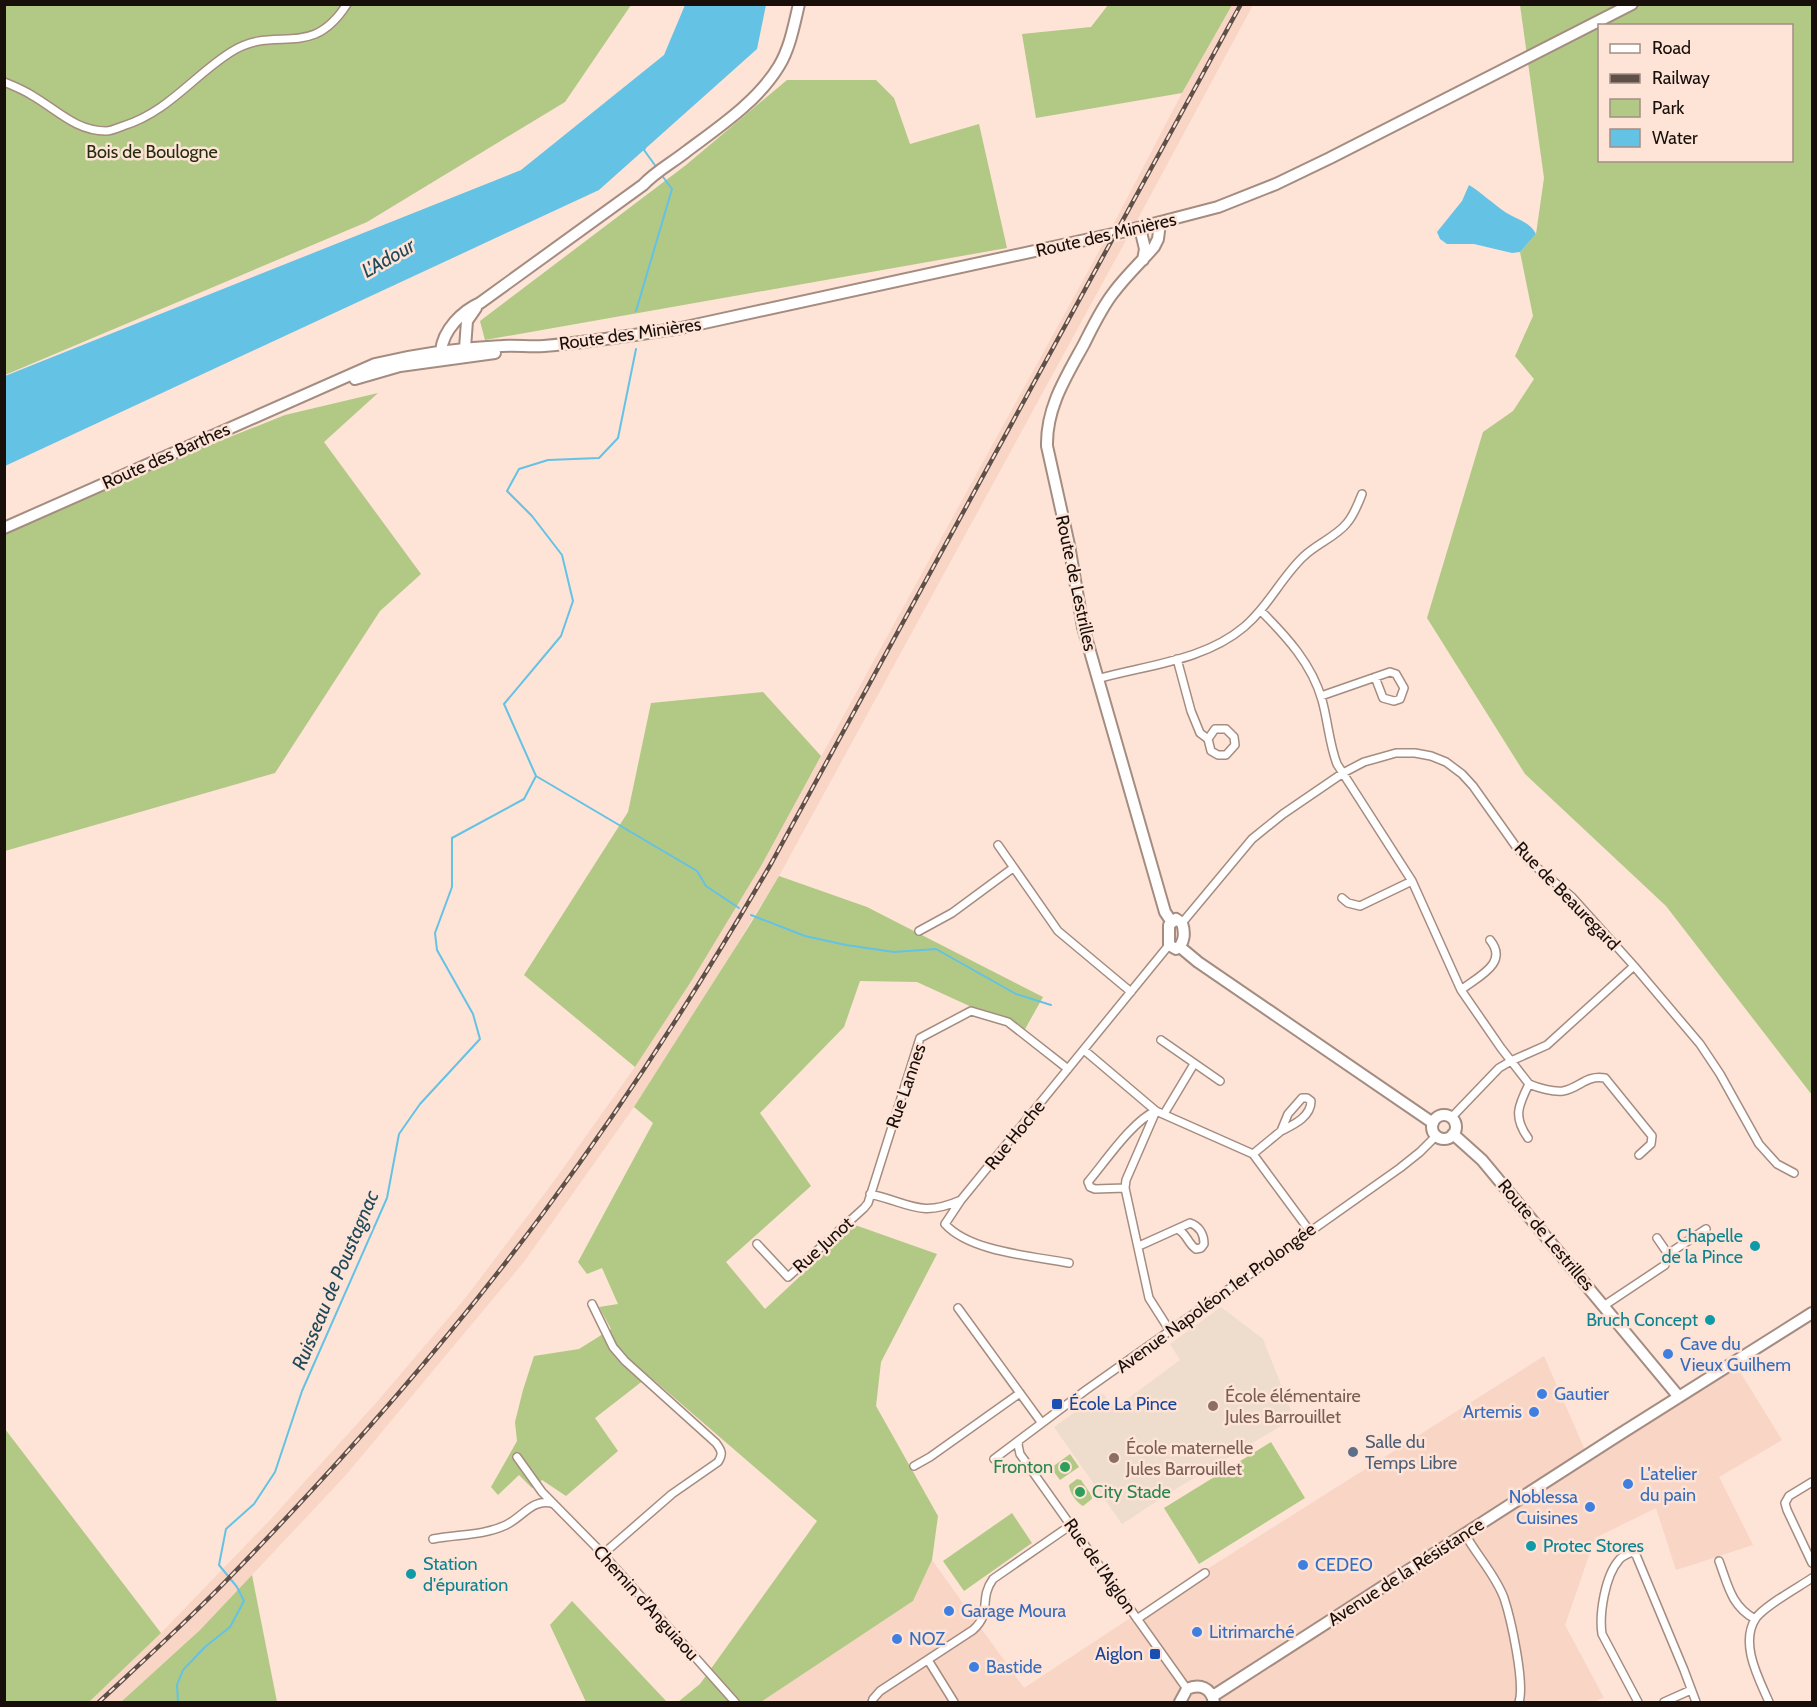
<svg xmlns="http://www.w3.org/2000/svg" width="1817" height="1707" viewBox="0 0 1817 1707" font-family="Cabin,sans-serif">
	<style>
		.built { fill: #f8d5c5 }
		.education { fill: #eedccc }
		.green { fill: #b1c984; fill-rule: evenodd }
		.water { fill: #64c2e5 }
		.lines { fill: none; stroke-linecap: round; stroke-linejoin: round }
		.stream { stroke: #64c2e5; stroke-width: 2 }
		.street-casing { stroke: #a58c81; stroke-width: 10 }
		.secondary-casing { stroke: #a58c81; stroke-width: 14 }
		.street { stroke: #fff; stroke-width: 7 }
		.secondary { stroke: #fff; stroke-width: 10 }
		.rail-casing { stroke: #5e5049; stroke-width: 4.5 }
		.rail { stroke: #fee3d7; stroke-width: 2; stroke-dasharray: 7; stroke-linecap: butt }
		.culture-dot { fill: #0f9aa8; stroke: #fee3d7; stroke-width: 2 }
		.shop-dot { fill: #3f7fe0; stroke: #fee3d7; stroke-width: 2 }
		.transit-dot { fill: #1a4fb4; stroke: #fee3d7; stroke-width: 2 }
		.education-dot { fill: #8d6e63; stroke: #fee3d7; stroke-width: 2 }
		.service-dot { fill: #5c6f8a; stroke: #fee3d7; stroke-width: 2 }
		.leisure-dot { fill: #2e9e5b; stroke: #fee3d7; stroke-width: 2 }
		.labels { text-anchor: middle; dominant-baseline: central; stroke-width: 5; stroke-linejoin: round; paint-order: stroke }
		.park-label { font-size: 18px; fill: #242e0e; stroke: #fee3d7 }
		.street-label { font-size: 18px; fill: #180f0b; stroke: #fee3d7 }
		.culture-label { font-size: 18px; fill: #0d838f; stroke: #fee3d7; text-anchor: end }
		.shop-label { font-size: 18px; fill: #366cbe; stroke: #fee3d7; text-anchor: start }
		.education-label { font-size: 18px; fill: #785e54; stroke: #fee3d7; text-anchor: start }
		.transit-label { font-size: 18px; fill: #164399; stroke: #fee3d7; text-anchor: start }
		.service-label { font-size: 18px; fill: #4e5e75; stroke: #fee3d7; text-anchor: start }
		.leisure-label { font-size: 18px; fill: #27864d; stroke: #fee3d7; text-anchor: end }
		.water-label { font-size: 20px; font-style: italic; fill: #204a59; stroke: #fee3d7 }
	</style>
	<rect width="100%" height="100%" fill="#fee3d7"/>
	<path class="built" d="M1232,5H1253L1135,224L1111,229L1182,93Z
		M1126,240L779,876L679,1038L634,1107L576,1189L523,1263L345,1476L252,1575L200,1630L121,1702H89L161,1633L271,1519L376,1403L463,1301L552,1184L635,1067L692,980L761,866L1103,244Z
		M1544,1356L1587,1455L1737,1367L1782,1440L1719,1477L1753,1545L1676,1570L1656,1508L1595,1538L1565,1625L1604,1698L1592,1702H761L913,1601L932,1560L1024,1688L1141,1611Z"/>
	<path class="education" d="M1221,1307L1263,1339L1294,1418L1174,1490L1122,1524L1054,1427L1102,1393L1115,1408L1180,1360L1170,1344Z"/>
	<path class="green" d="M4,5H631L565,102L367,222L5,375Z
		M1108,5H1232L1182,93L1036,118L1022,34L1091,27Z
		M1520,5H1812V1095L1666,906L1525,774L1427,618L1483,432L1513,411L1534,379L1515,356L1533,316L1520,252L1536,234L1544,178ZM1600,26H1792V160H1600Z
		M787,80H876L894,98L910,144L979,124L1007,248L485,340L480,321L686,165Z
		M378,393L324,442L421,574L380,611L275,773L5,851V527L285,415Z
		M763,692L821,756L761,866L692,980L635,1067L524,975L628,812L651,703Z
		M779,876L867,907L1043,997L1024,1031L917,982L860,981L844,1027L760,1113L811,1186L726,1262L765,1309L855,1225L937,1254L881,1362L876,1406L938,1516L932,1560L913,1601L761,1702H678L700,1684L817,1521L649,1376L595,1418L618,1451L566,1496L542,1480L532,1488L519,1475L498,1495L491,1487L517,1441L515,1422L523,1390L534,1356L579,1349L611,1329L599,1307L618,1304L602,1268L587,1274L578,1262L653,1123L634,1107L751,923Z
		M5,1429L161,1633L89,1702H5Z
		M1271,1442L1305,1498L1199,1564L1164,1508Z
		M1070,1454L1079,1467L1060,1480L1051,1468Z
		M1077,1479L1081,1480L1092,1496V1499L1083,1506C1077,1503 1069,1492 1069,1485Z
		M1012,1513L1032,1543L964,1591L943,1561Z
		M252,1575L277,1702H121L200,1630Z
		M572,1601L667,1702H586L550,1625Z"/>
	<path class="water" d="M685,5H766L757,49L599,190L5,466V376L521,170L664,55Z
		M1469,185C1482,193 1492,203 1505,212C1516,219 1530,222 1536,234L1520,252L1512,253L1474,244H1447L1440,239L1437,232L1462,201Z"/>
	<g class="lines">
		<path class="stream" d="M645,148L644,150L657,168
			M636,311L672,189L660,173
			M536,776L697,871L706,886L739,908
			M751,915L805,936L846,945L894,952L936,949L1016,994L1051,1005
			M178,1702L177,1685L183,1670L205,1647L230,1627L244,1601L237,1587L219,1565L226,1529L254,1504L275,1472L302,1391L387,1198L399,1134L420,1104L480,1039L473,1014L437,950L435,933L452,887V838L524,799L536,776L504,704L561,636L573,601L562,555L532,516L507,491L519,469L548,460L599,458L618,438L636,349"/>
		<g class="street-casing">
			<path id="street" d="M4,82C14,86 24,90 33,96C57,110 76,131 106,131C111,131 118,128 123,126C168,112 193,76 231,52C276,23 310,62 347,4
				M1261,611C1286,636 1312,664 1322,700C1328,721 1329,743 1337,764L1412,881L1461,990L1501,1048L1529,1084C1538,1088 1553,1092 1563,1091C1580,1088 1585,1075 1605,1078L1652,1136L1651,1144L1639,1155
				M1177,659L1191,711L1200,733L1208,739L1211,751L1218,755H1226L1235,745L1234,737L1226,729H1215L1208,739
				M1097,679C1146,665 1204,661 1244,627C1268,607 1281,578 1303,557C1316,544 1336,537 1347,523C1354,515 1358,504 1362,494
				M1321,696L1390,672L1396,674L1404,688L1400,699L1394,701L1383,698L1375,677
				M998,845L1058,931L1131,992
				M1342,898L1348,903L1360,906L1412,881
				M1182,923L1252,839L1283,814L1343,773L1364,762L1396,753H1415L1431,756L1446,762L1462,774L1473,786L1517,848L1529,861L1572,897L1634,966L1700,1044L1720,1074L1759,1144L1777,1164L1794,1173
				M919,931L952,913L1013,868
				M1461,990C1479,976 1509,963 1490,940
				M1161,1040L1220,1081
				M1084,1050L1156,1111L1253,1154L1309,1230
				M1164,1114L1194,1064
				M1451,1118L1499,1068L1511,1061L1547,1045L1634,966
				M1528,1138C1513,1117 1518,1106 1529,1084
				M1253,1154L1281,1131L1288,1114L1302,1098H1307L1311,1101C1311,1117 1293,1125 1281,1131
				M1125,1188L1095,1189L1090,1187L1088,1182C1105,1162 1133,1120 1156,1111L1126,1180L1125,1188L1149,1298L1170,1331
				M870,1194C910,1203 920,1218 961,1200
				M1657,1238L1668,1254
				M757,1244L788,1277L864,1208L868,1203L920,1038L971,1011L1008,1022L1068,1069
				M1139,1246L1190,1223C1199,1226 1204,1234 1204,1244L1201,1248L1196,1249C1187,1243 1187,1233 1177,1229
				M1069,1263C1033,1256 970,1252 945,1224L961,1200L1169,945
				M592,1304L613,1347L625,1361L716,1443C722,1451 723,1454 718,1462L672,1494L603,1554
				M1605,1305L1665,1265L1668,1254L1706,1229
				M958,1308L1041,1422
				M1019,1441L1018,1445L1020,1454L1187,1689
				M517,1457L542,1492L603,1554L735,1702
				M994,1459L1086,1390L1400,1168L1420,1152L1436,1136
				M914,1466L930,1457L1020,1393
				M1812,1482L1789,1496L1785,1503L1787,1510L1812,1563
				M1465,1534C1477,1556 1495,1574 1504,1598C1511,1619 1525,1683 1519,1702
				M433,1539C458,1534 482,1536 506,1525C523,1517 533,1497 554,1504
				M1719,1561C1728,1585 1731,1606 1755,1619
				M1137,1619L1205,1573
				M928,1660L954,1702
				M872,1702L873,1699L880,1691L973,1630C993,1612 978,1600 993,1579L1071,1525
				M1638,1702L1602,1634C1599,1614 1605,1576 1619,1560C1622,1556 1628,1554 1632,1552L1636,1555L1684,1670L1696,1702
				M1664,1702L1691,1690
				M1769,1702C1759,1679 1739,1643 1756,1618C1764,1606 1799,1587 1812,1578"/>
		</g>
		<g class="secondary-casing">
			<path id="secondary" d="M1160,223L1158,239L1154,247C1141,262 1126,276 1114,292C1102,307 1093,326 1084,344C1066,377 1046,408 1047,446L1069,545L1083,627L1165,912L1171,921
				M1140,228L1145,249L1143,260
				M441,351C443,330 462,311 480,303L643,185C656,171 672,163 687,151C719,127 758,101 779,66C790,48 794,25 799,4
				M459,352L465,348L467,321L476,308
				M355,379L400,366L495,353
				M4,528L375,364C417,354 459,348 502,346C516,345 530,347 544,346C590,342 635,335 681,328L1122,232L1218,207L1276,184L1330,158L1632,4
				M1176,919L1182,923C1185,932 1185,944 1176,949L1169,945V925Z
				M1180,947L1198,962L1433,1123
				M1432 1127a12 12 0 1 1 24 0a12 12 0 1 1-24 0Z
				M1453,1134L1482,1160L1679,1397
				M1213,1696L1617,1436L1812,1313
				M1180,1702L1187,1689C1200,1683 1211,1688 1214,1702"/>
		</g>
		<use href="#street" class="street"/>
		<use href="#secondary" class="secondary"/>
		<g class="rail-casing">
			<path id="rail" d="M99,1702C141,1663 184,1624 225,1582C338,1466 447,1343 544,1212C627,1100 702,983 772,862L1241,4"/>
		</g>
		<use href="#rail" class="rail"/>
	</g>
	<g class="culture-dot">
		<circle cx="1755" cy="1246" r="6"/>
		<circle cx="1710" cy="1320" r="6"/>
		<circle cx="1531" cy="1546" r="6"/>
		<circle cx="411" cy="1574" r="6"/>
	</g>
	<g class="shop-dot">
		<circle cx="1668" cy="1354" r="6"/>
		<circle cx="1542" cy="1394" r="6"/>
		<circle cx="1534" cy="1412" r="6"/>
		<circle cx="1628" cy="1484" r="6"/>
		<circle cx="1590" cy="1507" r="6"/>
		<circle cx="1303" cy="1565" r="6"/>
		<circle cx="949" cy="1611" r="6"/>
		<circle cx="1197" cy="1632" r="6"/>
		<circle cx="897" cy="1639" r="6"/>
		<circle cx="974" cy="1667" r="6"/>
	</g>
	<g class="transit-dot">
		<rect x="1051" y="1398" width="12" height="12" rx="3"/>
		<rect x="1149" y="1648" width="12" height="12" rx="3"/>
	</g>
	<g class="education-dot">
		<circle cx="1213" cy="1406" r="6"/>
		<circle cx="1114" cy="1458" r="6"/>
	</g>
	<circle class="service-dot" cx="1353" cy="1452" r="6"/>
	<g class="leisure-dot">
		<circle cx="1065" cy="1467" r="6"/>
		<circle cx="1080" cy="1492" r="6"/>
	</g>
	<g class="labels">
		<g class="park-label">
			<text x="152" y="152">Bois de Boulogne</text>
		</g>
		<g class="street-label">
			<text transform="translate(1106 235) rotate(-13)">Route des Minières</text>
			<text transform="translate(630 334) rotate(-8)">Route des Minières</text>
			<text transform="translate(166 456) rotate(-24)">Route des Barthes</text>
			<text transform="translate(1076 583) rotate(78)">Route de Lestrilles</text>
			<text transform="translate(1567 896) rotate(46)">Rue de Beauregard</text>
			<text transform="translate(906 1086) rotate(-71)">Rue Lannes</text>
			<text transform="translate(1015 1135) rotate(-51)">Rue Hoche</text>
			<text transform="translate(1546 1235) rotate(50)">Route de Lestrilles</text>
			<text transform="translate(823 1245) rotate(-42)">Rue Junot</text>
			<text transform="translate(1216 1298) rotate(-36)">Avenue Napoléon 1er Prolongée</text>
			<text transform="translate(1100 1566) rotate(55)">Rue de l'Aiglon</text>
			<text transform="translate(1406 1572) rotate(-33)">Avenue de la Résistance</text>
			<text transform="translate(646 1603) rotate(48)">Chemin d'Anguiaou</text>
		</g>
		<g class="culture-label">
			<text x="1743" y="1236">Chapelle<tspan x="1743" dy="21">de la Pince</tspan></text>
			<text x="1698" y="1320">Bruch Concept</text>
			<text x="1543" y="1546" text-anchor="start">Protec Stores</text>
			<text x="423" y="1564" text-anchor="start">Station<tspan x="423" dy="21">d'épuration</tspan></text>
		</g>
		<g class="shop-label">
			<text x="1680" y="1344">Cave du<tspan x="1680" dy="21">Vieux Guilhem</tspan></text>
			<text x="1554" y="1394">Gautier</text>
			<text x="1522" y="1412" text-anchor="end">Artemis</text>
			<text x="1640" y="1474">L'atelier<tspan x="1640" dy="21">du pain</tspan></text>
			<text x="1578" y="1497" text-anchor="end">Noblessa<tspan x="1578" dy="21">Cuisines</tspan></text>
			<text x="1315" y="1565">CEDEO</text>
			<text x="961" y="1611">Garage Moura</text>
			<text x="1209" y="1632">Litrimarché</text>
			<text x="909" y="1639">NOZ</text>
			<text x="986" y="1667">Bastide</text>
		</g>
		<g class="education-label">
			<text x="1225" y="1396">École élémentaire<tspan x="1225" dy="21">Jules Barrouillet</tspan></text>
			<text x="1126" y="1448">École maternelle<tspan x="1126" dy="21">Jules Barrouillet</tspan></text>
		</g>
		<g class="transit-label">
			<text x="1069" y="1404">École La Pince</text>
			<text x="1143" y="1654" text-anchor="end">Aiglon</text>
		</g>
		<g class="service-label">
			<text x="1365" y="1442">Salle du<tspan x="1365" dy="21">Temps Libre</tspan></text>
		</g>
		<g class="leisure-label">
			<text x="1053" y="1467">Fronton</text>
			<text x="1092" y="1492" text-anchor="start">City Stade</text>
		</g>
		<g class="water-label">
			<text transform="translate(388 258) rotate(-30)">L'Adour</text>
			<text transform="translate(335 1280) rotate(-67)">Ruisseau de Poustagnac</text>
		</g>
	</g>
	<rect width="1817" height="1707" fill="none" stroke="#180f0b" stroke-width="12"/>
	<rect x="1598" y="24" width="195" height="138" fill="#fee3d7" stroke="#a28e85" stroke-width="1.5"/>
	<rect x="1610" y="44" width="30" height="9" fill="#ffffff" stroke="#a28e85" stroke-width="1.5"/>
	<text x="1652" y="54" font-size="18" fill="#180f0b">Road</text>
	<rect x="1610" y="74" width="30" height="9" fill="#5e5049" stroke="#a28e85" stroke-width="1.5"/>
	<text x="1652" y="84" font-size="18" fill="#180f0b">Railway</text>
	<rect x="1610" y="99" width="30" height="18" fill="#b1c984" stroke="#a28e85" stroke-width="1.5"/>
	<text x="1652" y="114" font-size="18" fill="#180f0b">Park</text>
	<rect x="1610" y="129" width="30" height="18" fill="#64c2e5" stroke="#a28e85" stroke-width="1.5"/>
	<text x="1652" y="144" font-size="18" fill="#180f0b">Water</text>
</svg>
